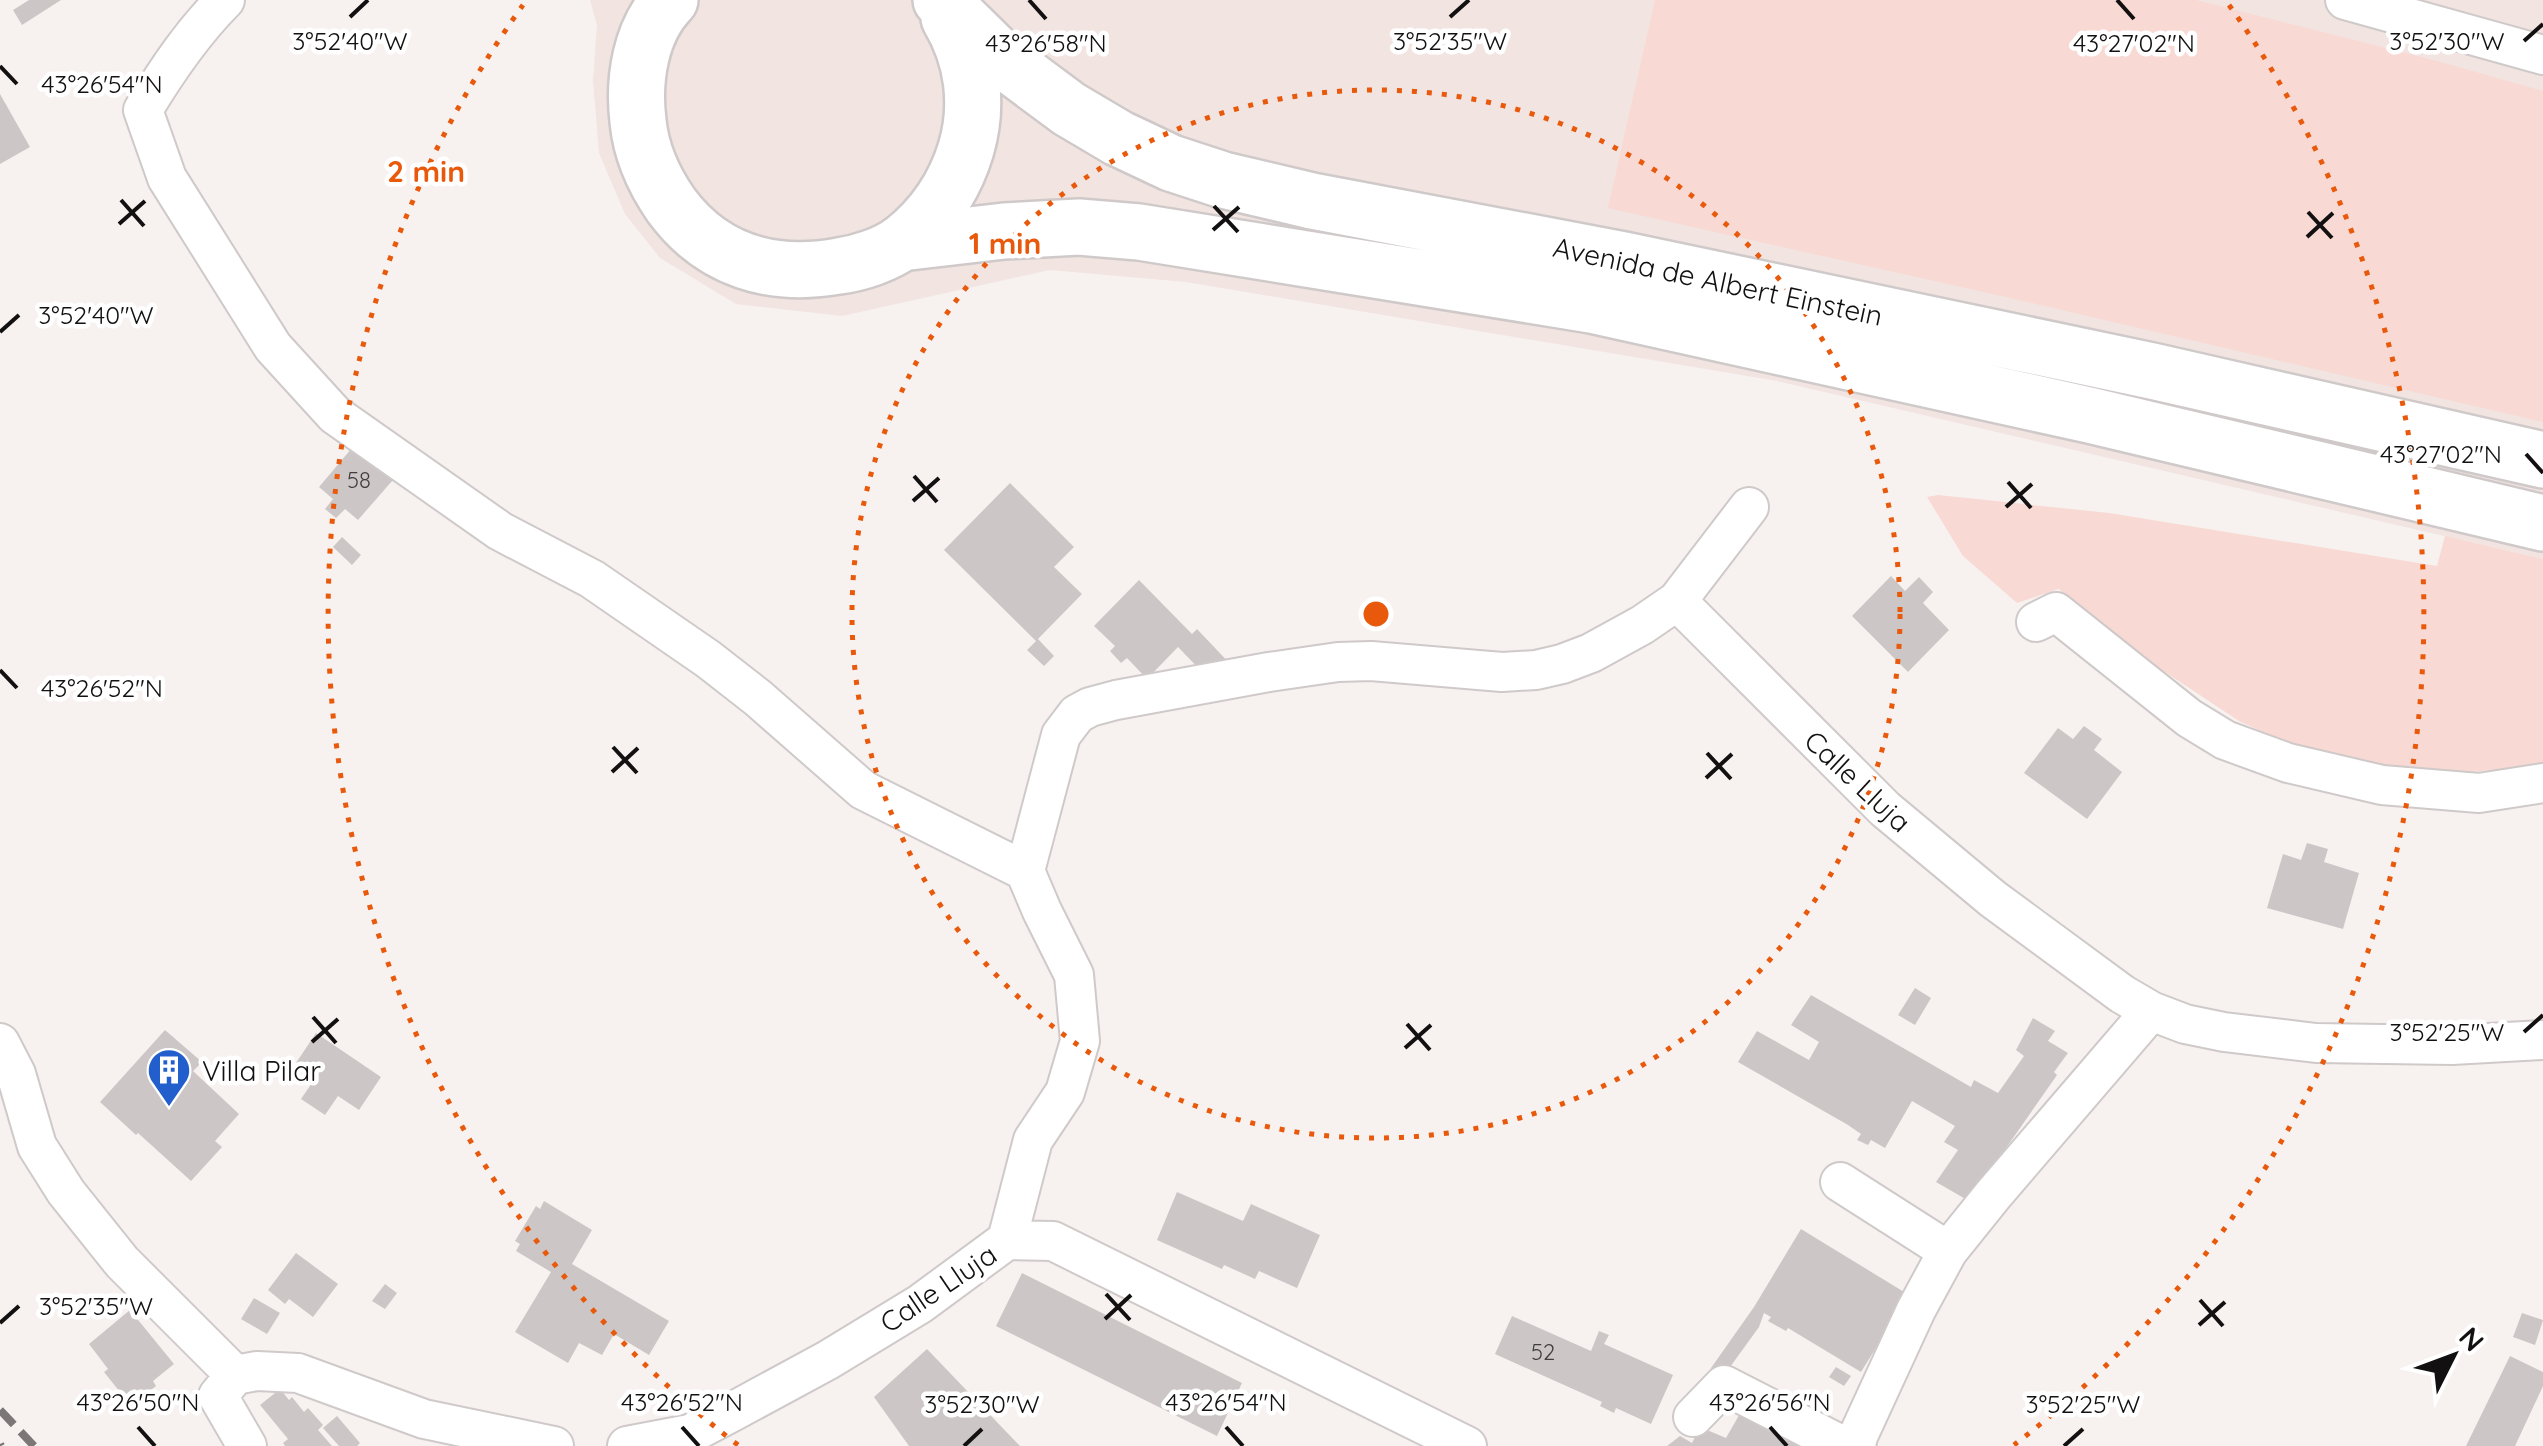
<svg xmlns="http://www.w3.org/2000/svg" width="2543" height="1446" viewBox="0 0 2543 1446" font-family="Quicksand,sans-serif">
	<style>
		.built { fill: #f2e4e1 }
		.green { fill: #f8d9d3 }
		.building { fill: #ccc7c6 }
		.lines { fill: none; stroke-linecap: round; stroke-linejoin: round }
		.street-casing { stroke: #cfcac9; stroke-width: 42 }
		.secondary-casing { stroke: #cfcac9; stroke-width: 60 }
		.street { stroke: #fff; stroke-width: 38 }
		.secondary { stroke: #fff; stroke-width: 55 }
		.rail { stroke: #7b7776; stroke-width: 8; stroke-dasharray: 20 10; stroke-linecap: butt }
		.ticks { fill: none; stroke: #121010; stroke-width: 4 }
		.ring { fill: none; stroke: #e8590c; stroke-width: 5; stroke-dasharray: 5 10 }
		.labels { text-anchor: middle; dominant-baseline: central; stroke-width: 9; stroke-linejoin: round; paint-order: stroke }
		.number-label { font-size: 22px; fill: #403e3e }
		.street-label { font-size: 28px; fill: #121010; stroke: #fff }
		.poi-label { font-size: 28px; fill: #121010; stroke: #fff; text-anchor: start }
		.ticks-label { font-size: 25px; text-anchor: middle; fill: #121010; stroke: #fff; stroke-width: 9; stroke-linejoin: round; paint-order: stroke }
		.centre { fill: #e8590c; stroke: #fff; stroke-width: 5 }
		.ring-label { font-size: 30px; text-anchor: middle; font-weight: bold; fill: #e8590c; stroke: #fff; stroke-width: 9; stroke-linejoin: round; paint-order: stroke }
	</style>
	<rect width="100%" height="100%" fill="#f7f2f0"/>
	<path class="built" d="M590,0H2543V559L1777,381L1186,282L1050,270L842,316L736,304L660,258L625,214L599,153L593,80L597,25Z"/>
	<path class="green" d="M1655,0H2196L2437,61L2543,91V422L2006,297L1608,208Z
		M1938,495L2109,513L2437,566L2445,536L2543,559V766L2433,775L2323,759L2239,721L2144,658L2090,618L2059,589L2017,603L1963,556L1927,497Z"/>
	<path class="building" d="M29,0H61L22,25L13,10Z
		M0,94L30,147L0,164Z
		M357,442L399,473L358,520L345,509L336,518L325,509L333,499L319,487Z
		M1010,483L1074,547L1054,567L1082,594L1036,641L944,550Z
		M342,537L361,555L352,565L333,547Z
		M1891,576L1905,591L1919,577L1933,592L1923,603L1949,630L1908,672L1852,616Z
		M1139,580L1192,634L1197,629L1234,668L1205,675L1178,647L1147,679L1127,658L1121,663L1110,651L1115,646L1094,626Z
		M1038,639L1054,656L1044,666L1027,650Z
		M2084,726L2102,739L2094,750L2122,772L2087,819L2024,773L2058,728L2073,739Z
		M2307,843L2328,849L2324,862L2359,873L2343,929L2267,908L2283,854L2301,860Z
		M1915,988L1931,998L1915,1025L1898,1015Z
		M1811,995L1971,1087L1974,1080L1998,1093L2024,1056L2016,1050L2033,1018L2055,1031L2048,1041L2068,1053L2054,1072L2057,1075L1969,1201L1936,1182L1958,1150L1944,1142L1955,1126L1912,1101L1885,1148L1871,1140L1868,1145L1857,1140L1861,1134L1848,1125L1738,1062L1757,1031L1809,1060L1819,1042L1791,1025Z
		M165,1030L202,1062L193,1071L239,1114L215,1141L222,1147L191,1181L138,1133L136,1135L100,1102Z
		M316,1033L381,1077L359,1110L338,1096L325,1115L301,1099L314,1080L294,1066Z
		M1177,1192L1243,1221L1251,1204L1320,1235L1297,1288L1259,1271L1255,1279L1224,1265L1222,1269L1157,1240Z
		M544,1201L592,1230L572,1264L669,1321L649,1355L614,1334L602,1355L579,1343L568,1363L515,1332L551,1272L516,1251L520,1244L515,1241L536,1206L540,1209Z
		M1801,1229L1909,1295L1861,1372L1788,1328L1786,1331L1768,1321L1771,1317L1764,1313L1759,1327L1725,1374L1711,1368L1754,1307Z
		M296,1253L338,1284L313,1317L289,1299L285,1304L268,1290Z
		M1022,1273L1242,1383L1217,1436L996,1326Z
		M385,1284L397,1293L385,1309L372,1301Z
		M254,1298L280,1313L267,1334L241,1319Z
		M130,1310L174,1364L153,1381L156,1386L131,1406L104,1372L108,1369L89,1344Z
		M2522,1313L2543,1320L2535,1345L2513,1337Z
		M1512,1316L1591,1351L1599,1331L1609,1335L1604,1344L1673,1375L1651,1424L1616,1408L1614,1413L1600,1406L1602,1402L1495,1354Z
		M927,1349L1020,1446H909L874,1397Z
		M2510,1356L2543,1372V1386L2515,1446H2466Z
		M1836,1367L1851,1376L1844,1386L1829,1377Z
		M280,1389L289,1400L292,1397L304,1412L308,1408L323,1425L318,1430L332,1446H285L283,1443L288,1439L260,1405Z
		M1746,1403L1821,1446H1667L1680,1436L1692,1443L1700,1427L1726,1438Z
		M337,1416L360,1443L357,1446H339L323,1428Z"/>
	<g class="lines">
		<g class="street-casing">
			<path id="street" d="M225,0C192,33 167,70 143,110L167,178L273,347L335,415L500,531L592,579L708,659L758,698L863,790L1025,871
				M2345,0L2543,55
				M1677,601L1885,809L1993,899L2122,994L2151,1011L2185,1024L2224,1032L2316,1043L2452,1045L2543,1040
				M2036,622L2056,612L2189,718L2225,740L2288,763L2382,785L2479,793L2543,783
				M0,1043L16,1074L37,1146L66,1192L122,1262L235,1375
				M1840,1182L1948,1251
				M1007,1240L1033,1140L1065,1092L1080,1041L1074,975L1042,911L1025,871L1061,735L1077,714L1090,707L1116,700L1269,672L1338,662L1371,661L1502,672L1536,670L1562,664L1591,653L1642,625L1677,601L1749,507
				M1693,1417L1724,1385L1843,1446
				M247,1446L218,1396L235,1375L257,1371L298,1373L424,1419L554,1446
				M627,1446L690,1434L732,1412L828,1360L920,1304L1007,1240L1053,1241L1467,1446
				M1856,1446L1858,1436L1916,1310L1948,1251L1993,1195L2151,1011"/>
		</g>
		<g class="secondary-casing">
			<path id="secondary" d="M670,0C640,31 633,80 638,121C641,153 653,179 671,205C712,261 772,278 839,266C860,263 885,255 903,242C933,218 955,186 966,149C979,105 973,58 949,18
				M941,0L999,57L1069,109L1118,138L1171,163L1223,180L1312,201L1624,260L2152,371L2543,460
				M901,243L1004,231L1079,227L1139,232L1591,305L2089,415L2543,523"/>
		</g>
		<use href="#street" class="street"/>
		<use href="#secondary" class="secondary"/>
		<path class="rail" d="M0,1410L34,1446
			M0,1444L1,1446"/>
	</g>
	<path class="ticks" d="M1029,0L1046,19M2117,0L2134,19M350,17L368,0M1450,17L1469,0M2524,41L2543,24M0,66L17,84M121,200L144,226M1214,206L1238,232M2308,212L2332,238M119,224L145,201M1213,230L1239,207M2307,237L2333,213M0,332L19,315M2526,454L2543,473M914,476L937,502M2008,482L2031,508M913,501L939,478M2006,507L2032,484M0,670L17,688M613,747L637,773M1707,753L1731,779M612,772L638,748M1706,778L1732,754M313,1017L336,1043M1407,1024L1430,1050M2524,1032L2543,1015M312,1042L338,1019M1405,1048L1431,1025M1106,1294L1130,1320M2200,1300L2223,1326M1105,1319L1131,1295M0,1323L19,1306M2199,1325L2225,1302M138,1427L155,1446M682,1427L699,1446M1226,1427L1243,1446M1770,1427L1787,1446M964,1446L982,1429M2064,1446L2083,1429"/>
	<g class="ring">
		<circle cx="1376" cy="614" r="524"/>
		<path d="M738 1445A1048 1048 0 0 1 523 5M2229 5A1048 1048 0 0 1 2014 1445"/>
	</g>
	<defs>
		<g id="building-pin" transform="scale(2.25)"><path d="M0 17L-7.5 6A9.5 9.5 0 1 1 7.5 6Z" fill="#225fcc" stroke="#fff"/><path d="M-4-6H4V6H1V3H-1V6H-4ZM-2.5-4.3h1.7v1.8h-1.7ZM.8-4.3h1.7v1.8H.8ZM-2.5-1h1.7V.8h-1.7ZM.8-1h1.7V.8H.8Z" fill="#fff"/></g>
	</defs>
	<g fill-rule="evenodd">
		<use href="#building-pin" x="169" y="1070"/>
	</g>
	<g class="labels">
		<g class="number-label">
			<text x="359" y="480">58</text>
			<text x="1543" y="1352">52</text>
		</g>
		<g class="street-label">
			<text transform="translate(1718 281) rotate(12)">Avenida de Albert Einstein</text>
			<text transform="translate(1858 781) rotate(43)">Calle Lluja</text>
			<text transform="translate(938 1288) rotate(-34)">Calle Lluja</text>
		</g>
		<g class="poi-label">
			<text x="202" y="1070">Villa Pilar</text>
		</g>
	</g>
	<g class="ticks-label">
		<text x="2447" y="50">3°52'30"W</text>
		<text x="1450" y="50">3°52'35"W</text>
		<text x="350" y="50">3°52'40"W</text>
		<text x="1046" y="52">43°26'58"N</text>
		<text x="2134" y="52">43°27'02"N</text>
		<text x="102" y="93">43°26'54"N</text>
		<text x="96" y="324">3°52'40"W</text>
		<text x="2441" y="463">43°27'02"N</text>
		<text x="102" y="697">43°26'52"N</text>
		<text x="2447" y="1041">3°52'25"W</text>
		<text x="96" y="1315">3°52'35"W</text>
		<text x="138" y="1411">43°26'50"N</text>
		<text x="682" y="1411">43°26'52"N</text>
		<text x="1226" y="1411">43°26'54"N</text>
		<text x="1770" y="1411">43°26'56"N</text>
		<text x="982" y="1413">3°52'30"W</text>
		<text x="2083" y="1413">3°52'25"W</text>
	</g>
	<circle cx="1376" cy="614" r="15" class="centre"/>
	<g class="ring-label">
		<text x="426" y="182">2 min</text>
		<text x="1005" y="254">1 min</text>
	</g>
	<g transform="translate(2453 1356) rotate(48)" stroke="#ffffff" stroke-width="8" paint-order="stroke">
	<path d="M0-8L18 38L0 25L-18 38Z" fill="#121010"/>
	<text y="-15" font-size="28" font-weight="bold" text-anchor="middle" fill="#121010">N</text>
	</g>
</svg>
